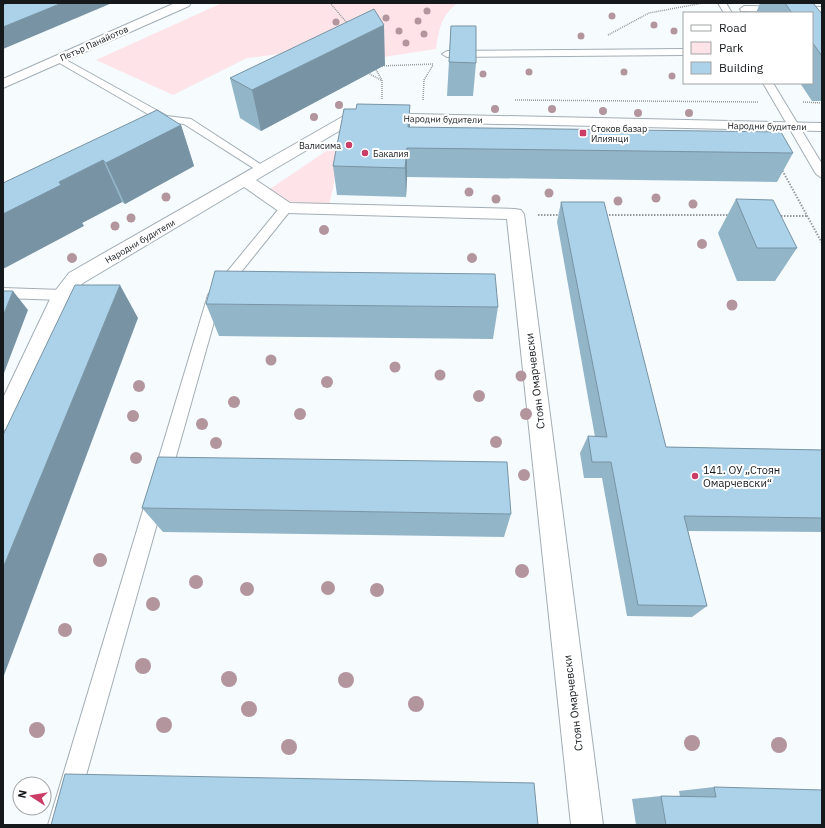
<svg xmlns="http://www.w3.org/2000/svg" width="825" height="828" viewBox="0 0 825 828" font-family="'IBM Plex Sans',sans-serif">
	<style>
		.green { fill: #fee4e8 }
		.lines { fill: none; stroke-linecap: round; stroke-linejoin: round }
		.service-casing { stroke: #a2aeb5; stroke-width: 2 }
		.minor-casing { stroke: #a2aeb5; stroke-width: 2 }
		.path-far1 { stroke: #959a9d; stroke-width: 1.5; stroke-dasharray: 1 1; stroke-linecap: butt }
		.path { stroke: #959a9d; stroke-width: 2; stroke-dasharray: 1.5 1.5; stroke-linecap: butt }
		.service { fill: #fff; fill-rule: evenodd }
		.minor { fill: #fff; fill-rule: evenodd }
		.tree { fill: #b3959e }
		.wall { fill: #93b5c8 }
		.shaded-wall { fill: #7893a3 }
		.building { fill: #abd2e9; stroke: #7893a3 }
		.poi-dot { fill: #cb3d67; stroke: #fff; stroke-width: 1.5 }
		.labels { text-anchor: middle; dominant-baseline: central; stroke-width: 4; stroke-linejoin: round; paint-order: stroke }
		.far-street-label { font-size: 9px; fill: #15191c; stroke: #fff }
		.far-poi-label { font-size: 9px; fill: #15191c; stroke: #fff; text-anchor: start }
		.street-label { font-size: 11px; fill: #15191c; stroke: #fff }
		.poi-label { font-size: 11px; fill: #15191c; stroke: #fff; text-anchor: start }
	</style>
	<rect width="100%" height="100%" fill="#f6fbfe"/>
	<path class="green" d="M222,3H458C441,15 439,29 436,49L370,59L303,51L247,58L173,95L96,60Z
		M341,141H343L329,206L284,203L272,196L270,189Z"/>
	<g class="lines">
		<g class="service-casing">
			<path id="service" d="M718,3H726L732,13H724Z
				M744,6L822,7V13L741,11L740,9Z
				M684,49V55L447,57L442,54L447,51Z
				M59,56L167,116L191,119L268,169L262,172L258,171L184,124L160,121L56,61L54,59Z
				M763,83H773L822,164V178L816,174Z
				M286,204L292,208L290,211L221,297L72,825H48L208,295L282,205Z
				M3,288L62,290L67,291L69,295L67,299L62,300L3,298Z"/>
		</g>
		<g class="minor-casing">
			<path id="minor" d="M175,3H191L189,6L3,88V79Z
				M367,113L822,123V131L367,121L351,124L256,180L290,203L515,209L521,210L524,214L603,825H571L507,219L286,213L280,212L244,187L83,283L70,298L11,428L3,430V398L52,295L69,273L342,117Z"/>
		</g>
		<path class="path-far1" d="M330,3L348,24
			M608,35L649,13L703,3
			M380,66L433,64
			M375,68L382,80V99
			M366,72L381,80
			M423,100L424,80L433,65
			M515,100L758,102
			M803,102L822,103"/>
		<path class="path" d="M781,168L822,243
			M538,215H561
			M606,215H731
			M778,216H807"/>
		<use href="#service" class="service"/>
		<use href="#minor" class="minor"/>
	</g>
	<g class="tree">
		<circle cx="427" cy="11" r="3.5"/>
		<circle cx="612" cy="16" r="3.5"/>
		<circle cx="386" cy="18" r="3.5"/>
		<circle cx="418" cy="21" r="3.5"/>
		<circle cx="336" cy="22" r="3.5"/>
		<circle cx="654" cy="25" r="3.5"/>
		<circle cx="399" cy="31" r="3.5"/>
		<circle cx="674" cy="31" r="3.5"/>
		<circle cx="424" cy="34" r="3.5"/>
		<circle cx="581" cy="36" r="3.5"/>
		<circle cx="406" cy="43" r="3.5"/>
		<circle cx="529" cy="72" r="3.5"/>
		<circle cx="624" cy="72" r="3.5"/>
		<circle cx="483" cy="74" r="3.5"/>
		<circle cx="672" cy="76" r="3.5"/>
		<circle cx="339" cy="105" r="4"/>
		<circle cx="495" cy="109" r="4"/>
		<circle cx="552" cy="109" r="4"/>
		<circle cx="603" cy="111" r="4"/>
		<circle cx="638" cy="113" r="4"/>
		<circle cx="689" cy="113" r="4"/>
		<circle cx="314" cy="117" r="4"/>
		<circle cx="469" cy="192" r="4.5"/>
		<circle cx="549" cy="193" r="4.5"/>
		<circle cx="166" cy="197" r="4.5"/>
		<circle cx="656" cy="198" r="4.5"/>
		<circle cx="496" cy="199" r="4.5"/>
		<circle cx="618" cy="201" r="4.5"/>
		<circle cx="693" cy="204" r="4.5"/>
		<circle cx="131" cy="218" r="4.5"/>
		<circle cx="115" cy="226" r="4.5"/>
		<circle cx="324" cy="230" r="5"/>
		<circle cx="702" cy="244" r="5"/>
		<circle cx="72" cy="258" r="5"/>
		<circle cx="472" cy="258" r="5"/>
		<circle cx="732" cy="305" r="5.5"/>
		<circle cx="271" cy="360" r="5.5"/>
		<circle cx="395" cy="367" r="5.5"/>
		<circle cx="440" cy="375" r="5.5"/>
		<circle cx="521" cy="376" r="5.5"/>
		<circle cx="327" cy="382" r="6"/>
		<circle cx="139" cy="386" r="6"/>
		<circle cx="479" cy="396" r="6"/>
		<circle cx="234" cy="402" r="6"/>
		<circle cx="300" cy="414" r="6"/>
		<circle cx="526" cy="414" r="6"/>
		<circle cx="133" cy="416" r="6"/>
		<circle cx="202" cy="424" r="6"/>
		<circle cx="496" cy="442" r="6"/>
		<circle cx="216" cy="443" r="6"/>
		<circle cx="136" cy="458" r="6"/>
		<circle cx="524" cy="475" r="6"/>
		<circle cx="100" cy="560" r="7"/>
		<circle cx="522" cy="571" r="7"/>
		<circle cx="196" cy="582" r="7"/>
		<circle cx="328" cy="588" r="7"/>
		<circle cx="247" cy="589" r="7"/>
		<circle cx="377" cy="590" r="7"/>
		<circle cx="153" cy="604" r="7"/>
		<circle cx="65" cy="630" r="7"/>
		<circle cx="143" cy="666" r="8"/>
		<circle cx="229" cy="679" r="8"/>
		<circle cx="346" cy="680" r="8"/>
		<circle cx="416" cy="704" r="8"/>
		<circle cx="249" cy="709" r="8"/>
		<circle cx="164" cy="725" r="8"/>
		<circle cx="37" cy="730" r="8"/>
		<circle cx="692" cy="743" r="8"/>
		<circle cx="779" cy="745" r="8"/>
		<circle cx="289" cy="747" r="8"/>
	</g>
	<path class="wall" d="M760,3H813L822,14V101H812L800,83H812V13H756Z
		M451,26L476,63L473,96H447Z
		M385,65L261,131L240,118L230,78Z
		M181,125L194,166L125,204L122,202L82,223L84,226L3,183Z
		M410,127L793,153L777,182L407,177L406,197L337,195L333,166Z
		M736,199L797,248L775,281H737L718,233Z
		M561,202L666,447L822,450V532L688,531L707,606L692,617L627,616L602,478H584L580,453L588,436L595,437L557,222Z
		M206,304L498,307L493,339L219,336Z
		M142,508L511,514L504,537L163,532Z
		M714,787L822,825H636L632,799L661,796L680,797L679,791Z"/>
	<path class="shaded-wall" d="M62,3H112L3,49V27Z
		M384,25L385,65L261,131L252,90Z
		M410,105V134L408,127Z
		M181,125L194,166L125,204L106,163Z
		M407,148V177L406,197L405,168Z
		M103,160L122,202L82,223L84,226L3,269V214L59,182Z
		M120,285L138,318L3,678V568Z
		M13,291L28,310L4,373L3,372V316Z"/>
	<path class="building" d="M7,3H62L3,27V5Z
		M785,3H813L822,14V56L812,42V13H792Z
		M374,9L384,25L252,90L230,78Z
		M451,26H476V63L449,62Z
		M357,104L410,105L408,127L781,132L793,153L407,148L405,168L333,166L344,109H356Z
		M157,110L181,125L106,163L103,160L59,182L61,185L3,214V183Z
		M736,199L773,200L797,248H757Z
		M561,202H604L666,447L822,450V518L684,516L707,606L638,605L611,462H592L588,436L607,437Z
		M215,271L495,274L498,307L206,304Z
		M75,285H120L3,568V435Z
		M3,291H13L3,316Z
		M158,457L507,462L511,514L142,508Z
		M65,774L534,783L538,825H51Z
		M714,787L822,790V825H666L661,796L716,797Z"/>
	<g class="poi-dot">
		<rect x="579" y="129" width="8" height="8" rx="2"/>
		<circle cx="349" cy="145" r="4"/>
		<circle cx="365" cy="153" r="4"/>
		<circle cx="695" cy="476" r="4"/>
	</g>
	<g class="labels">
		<g class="far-street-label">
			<text transform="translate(94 43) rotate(-24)">Петър Панайотов</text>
			<text transform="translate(443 119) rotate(1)">Народни будители</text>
			<text transform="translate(767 126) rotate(1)">Народни будители</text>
			<text transform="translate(140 241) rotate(-30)">Народни будители</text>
		</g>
		<g class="far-poi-label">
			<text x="591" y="128">Стоков базар<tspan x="591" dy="10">Илиянци</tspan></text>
			<text x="341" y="145" text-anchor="end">Валисима</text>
			<text x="373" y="153">Бакалия</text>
		</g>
		<g class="street-label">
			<text transform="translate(535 381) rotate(-97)">Стоян Омарчевски</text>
			<text transform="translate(573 703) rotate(-97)">Стоян Омарчевски</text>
		</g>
		<g class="poi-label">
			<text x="703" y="470">141. ОУ „Стоян<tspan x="703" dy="13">Омарчевски“</tspan></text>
		</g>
	</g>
	<rect width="825" height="828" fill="none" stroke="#15191c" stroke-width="8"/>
	<rect x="683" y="12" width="130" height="72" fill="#ffffff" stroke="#a1a3a4"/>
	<rect x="691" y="25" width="20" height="6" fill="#ffffff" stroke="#a1a3a4"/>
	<text x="719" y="32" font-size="12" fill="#15191c">Road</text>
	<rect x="691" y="42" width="20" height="12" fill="#fee4e8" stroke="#a1a3a4"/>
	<text x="719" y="52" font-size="12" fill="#15191c">Park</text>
	<rect x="691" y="62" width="20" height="12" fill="#abd2e9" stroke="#a1a3a4"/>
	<text x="719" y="72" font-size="12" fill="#15191c">Building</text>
	<g transform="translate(32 796) rotate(282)"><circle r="19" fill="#ffffff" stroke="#a1a3a4"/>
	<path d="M0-3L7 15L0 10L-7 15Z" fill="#cb3d67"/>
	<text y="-6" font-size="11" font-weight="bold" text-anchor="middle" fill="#15191c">N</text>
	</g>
</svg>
